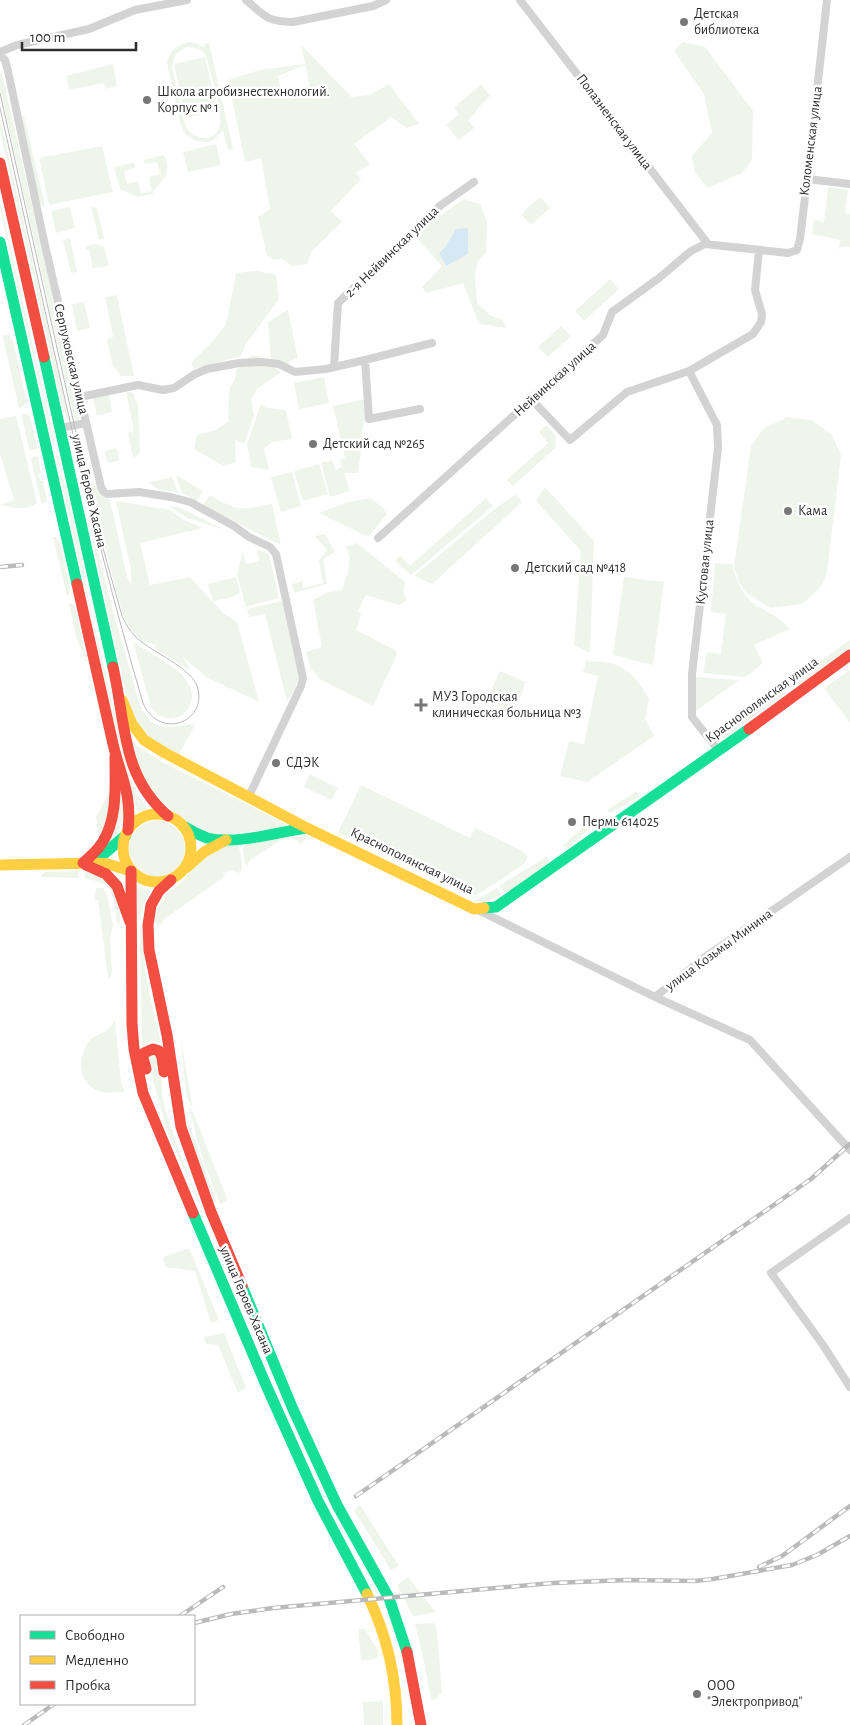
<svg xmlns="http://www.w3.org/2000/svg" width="850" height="1725" viewBox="0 0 850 1725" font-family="'Alegreya Sans',sans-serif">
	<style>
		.green { fill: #f0f5eb; fill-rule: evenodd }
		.water { fill: #d6e8f4 }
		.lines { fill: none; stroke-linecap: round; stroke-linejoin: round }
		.street { stroke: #d3d3d3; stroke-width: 8 }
		.fast { stroke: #16e098; stroke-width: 11 }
		.slow { stroke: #ffcf43; stroke-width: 11 }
		.jam { stroke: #f24e42; stroke-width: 11 }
		.tram { stroke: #bababa; stroke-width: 1 }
		.rail-casing { stroke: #bababa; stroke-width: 4.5 }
		.rail { stroke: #fff; stroke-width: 2.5; stroke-dasharray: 8; stroke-linecap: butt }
		.poi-dot { fill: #777; stroke: #fff; stroke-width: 2 }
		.labels { text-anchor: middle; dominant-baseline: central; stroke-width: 5; stroke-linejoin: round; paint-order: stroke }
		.poi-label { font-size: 14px; fill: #2e2e2e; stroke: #fff; text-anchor: start }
		.street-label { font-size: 14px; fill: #2e2e2e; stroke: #fff }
	</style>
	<rect width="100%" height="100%" fill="#fff"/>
	<path class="green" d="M190,42L196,43L205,48L204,44L209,43L233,149L228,150L223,130L214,140L208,142L195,141L185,134L180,122L167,63C170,51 177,44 190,42ZM186,47C192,47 199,48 204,53C209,59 222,117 220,125C215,145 193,140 185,125L172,67L175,55Z
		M682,42L705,47L753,111L752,160L742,173L708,188L695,173L692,156L712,133L704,94L674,51Z
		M301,45L351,96L350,97L370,95L389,84L419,124L407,128L391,117L354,144L370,164L356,173L361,179L331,211L342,222L312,251L307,264L292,266L283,259L274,260L267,256L258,217L270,209L261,158L245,162L228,80L259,70L305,64ZM305,65L311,92L299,89L295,99L293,92L281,90L278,76Z
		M205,57L217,111L186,118L174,64Z
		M113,64L117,86L105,89L104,83L69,90L66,76Z
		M0,74H2L80,417L77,422H76L67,386L0,88Z
		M481,84L490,96L476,110V113L468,120L474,128L459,140L446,125L459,114L454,108Z
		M20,116H24L45,206L41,205L39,200Z
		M0,119L69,420H68L62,406L0,130Z
		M216,144L221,165L188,172L183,152Z
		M102,146L113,192L49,205L39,158Z
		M164,155C168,165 169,171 163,180L159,168L162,180L152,194L138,197L120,189L114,167L134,163L135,168L124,171L127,184L138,181L141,194L152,191L149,177L160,174L157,162L145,164L144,160Z
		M828,187L848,190L845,213L850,214V247L842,246L839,250L840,240L812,234L814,220L824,222Z
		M540,197L550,208L531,225L521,214Z
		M464,199L480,204L487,221L486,253L477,262L475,277L477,303L491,316L502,319L507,328L479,324L463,283L426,293L422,287L442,266L415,236L427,225ZM456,229L446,266L439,253L445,247Z
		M0,201L55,443L53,444L0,208Z
		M91,206L97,208L104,239L99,240Z
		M70,207L75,228L56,233L51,211Z
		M70,238L77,272L71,273L63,240Z
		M96,244L104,247L109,266L93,268L89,249L86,250L85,246Z
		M257,271L276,275L279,299L246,344L241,356L194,369L191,363L214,340L226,324L236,273Z
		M610,279L619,289L584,321L575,311Z
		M117,295L134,376H121L112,364L107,339L113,337L105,297Z
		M84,302L90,328L77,331L72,304Z
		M288,310L298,358L290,361L288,365L271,361L268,322Z
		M561,326L571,336L548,357L538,347Z
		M5,335H9L13,341L27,403L19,409L3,337Z
		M251,356H259L281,372L257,389L251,400L254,415L244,444L235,440L236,462L223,466L194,449L197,435L216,430L228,422L229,390L235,379L237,369Z
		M324,377L329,403L299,409L294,383Z
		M126,391L133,393L138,406L140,450L139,454L133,458L128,433L134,431Z
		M109,395L112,412L97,416L93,398Z
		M365,399L366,418L362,429V442L342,445L333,406Z
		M261,404L268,408L286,410L292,439L272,442L264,449L269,470L251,467L247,444Z
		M21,414H29L38,449L31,450L29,449Z
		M16,416L37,503C24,512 14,507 0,505L14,500L0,454V419Z
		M788,417L812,420L832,435L841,455L827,573L820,588L802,604L770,608L746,593L739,582L734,567L751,446L764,428Z
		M546,425L556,436L555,448L513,486L507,480L548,443L539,432Z
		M117,448L119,461L107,463L105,451Z
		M343,450L361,451L358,473H344L350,491L330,497L321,462L332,461L336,471V470L342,467L340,460L345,458Z
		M55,452H57L58,457L79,543L89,601L129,775L137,794L148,809L137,812L117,733Z
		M34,456L38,457L41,474H39L40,481H43L47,501L43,504L41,502L31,459Z
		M319,464L328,494L303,501L294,471Z
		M292,472L301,506L281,512L271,477Z
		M176,476H178L203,491L197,501L182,493Z
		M172,477L178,493C167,489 156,493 150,482Z
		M94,483L101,494L110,500L127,577L131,584V570L116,501L170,510L184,520L203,528L140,543L150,585L190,577L224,614L237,622L259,702L206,677L182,656L190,669L185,668L155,648L156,646L150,642L149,643L145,641L144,643L131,630L122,612L89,484Z
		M545,487L594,541L590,653L574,645L581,551L536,501Z
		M516,494L522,502L432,584L414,576L496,508Z
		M210,495C239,512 239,510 272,504L281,545L203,505Z
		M371,498L383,508L387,514L368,537L319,513L348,502Z
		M486,498L493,506L411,575L395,561L400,555L410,566Z
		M170,507H178L225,530L188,518Z
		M325,534L335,552L323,559L327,584L294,593L292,584L302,581L303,588L323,583L319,560L327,550L315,536Z
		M53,537H56L60,543L70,587L69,594L67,596Z
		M92,539H95L113,611L140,705C150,724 157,730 179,726C185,725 189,723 195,725L178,756L139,731L127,699Z
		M357,543L405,582L403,592L407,600L399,605L366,595L358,611L361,614L356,630L395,650L397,654L373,706L321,680L311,669L306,652L322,647L313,600L328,592L342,590L348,571L350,556L346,547Z
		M257,549L269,554L279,598L246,607L237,574L243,551L246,564L259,561Z
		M715,563L732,564C737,582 743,599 761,608C773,615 781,619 790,629L754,645L763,663L746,677L703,673L707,652L721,654L726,614L711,612Z
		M236,577L240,593L233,597L213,601L208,584Z
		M624,577L664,582L653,665L613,655Z
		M282,601L299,676L294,692L287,701L265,614L249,617L247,609Z
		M71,603L75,606L87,660L86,662L77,640L69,604Z
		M850,640V648L801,684L792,688L788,684Z
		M133,642C148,652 165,661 179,672C213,702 172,737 151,707Z
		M586,661C593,662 602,661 609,663C628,666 641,684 649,699L645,719L654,736L587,782L560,776L569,741L584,744L598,676L583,672Z
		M850,670V723L824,688Z
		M500,671L526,682L514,711L487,700Z
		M695,677L740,680L694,712Z
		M783,687L785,694L724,738L716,740L712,736Z
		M133,743L162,762L290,826L210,837L187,823L152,793L139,769Z
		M310,774L338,788L331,800L304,787Z
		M361,785L470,838L475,828L521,850L528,857L524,864L478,894L472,896L338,832Z
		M111,790L104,830L99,841L96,816Z
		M119,790C128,810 122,834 104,847Z
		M637,791L640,796L627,804L609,813L607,810Z
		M129 849a28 28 0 1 1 56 0a28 28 0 1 1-56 0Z
		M586,825L589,829L568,848L562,846Z
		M292,837H304L306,839L300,844L296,839L281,840L249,861L248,865L245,864L243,849L245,845L255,841Z
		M234,843L238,845C241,852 243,865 241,872L238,873L232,870C227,871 224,872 223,878L164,919L162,924L153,923L155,911L167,893L182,882L198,863L216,848Z
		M546,857L549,862L505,893L499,886Z
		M78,871L79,878L40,877L45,872Z
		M85,872C113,873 121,900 120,925L117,922C115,912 115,895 108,887C103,882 92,880 85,878Z
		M136,887L150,890V892L145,901L139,922Z
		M96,888H103L107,895L113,925L110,938L112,973L110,978L108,977L98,900H94Z
		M497,888L501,895L483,903L473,902Z
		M140,928H142L146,978L161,1043L152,1041L142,1046Z
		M115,1019L121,1083L125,1092C118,1092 108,1094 101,1092C80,1085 76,1063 87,1044C93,1033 108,1036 115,1019Z
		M181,1040L193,1109L186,1095Z
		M152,1053C165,1066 160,1088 164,1105C176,1148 195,1190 212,1231L168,1134L148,1062V1056Z
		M188,1104L195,1117L228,1201L220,1204L202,1157Z
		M183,1107L217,1203L214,1201L194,1148Z
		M189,1248L219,1320L211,1323L195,1271L166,1267L163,1257Z
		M224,1333L246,1388L238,1393L218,1345L206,1344L204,1337Z
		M360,1505L399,1566L391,1570L354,1510Z
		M408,1577L435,1611L433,1613L413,1616L397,1585Z
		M434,1623L437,1631L442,1692L435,1700H431L425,1666L415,1624Z
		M358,1629H365L377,1649L378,1658L361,1661Z
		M383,1701V1725H364L363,1702Z"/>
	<path class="water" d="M468,228V254L446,266L439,253L445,247L456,229Z"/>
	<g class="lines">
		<path class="street" d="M246,0C266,17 266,21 293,22L373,6L386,0
			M520,0L708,244
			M0,52L17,45L89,29L135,10L187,0
			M0,55L5,60L8,71L44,241L101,487L104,492L108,494L139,492L171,497L190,502L234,526L249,537L270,547L276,554L303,678L301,686L249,796
			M807,179L850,184
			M365,360L369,419L420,409
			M334,367L338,303L441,205L474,182
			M689,371L717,425L718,448L692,674V717L719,751
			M80,397L138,385L163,390L174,388L195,374L207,369L239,363L262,362L279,364L295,372L326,369L365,360L432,343
			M532,400L570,440L627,392L689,371L753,334L761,322L762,314L755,290L759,250
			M60,428L86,423
			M378,538L603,335L612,312L659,278L691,251L705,244L788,253L797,250L800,239L808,172L827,0
			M476,909L655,997L750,1040L850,1150
			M655,997L705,957L850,857
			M850,1218L771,1273L823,1345L850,1387"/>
		<path class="fast" d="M0,242L77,584
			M44,357L113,667
			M183,826C191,831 199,835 207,838C237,845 277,832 307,828
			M91,859L105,853L126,835
			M484,908L496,907L749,729
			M193,1213L266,1385L318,1501L367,1594
			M242,1286L292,1407L337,1505L389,1598L407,1652"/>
		<path class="slow" d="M122,700L132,724L144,740L165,753L307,828L474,909L484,908
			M123 848a34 34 0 1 1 68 0a34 34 0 1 1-68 0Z
			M0,865L97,863L108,864L131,871
			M186,868L204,852L226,840
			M367,1594C387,1635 397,1679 397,1725"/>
		<path class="jam" d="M0,163L44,357
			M77,584C89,638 101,691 113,744C121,778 132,793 128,830
			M113,667C126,723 121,776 168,816
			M749,729L850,655
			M83,863C90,857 97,851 102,843C118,819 115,784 115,757
			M86,865L106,874L117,886L130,922
			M131,871L132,1024L134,1049L143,1093L193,1213
			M171,880L159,891L151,905L148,925L149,950L167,1035L181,1127L211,1212L242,1286
			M146,1069L143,1058L144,1053L153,1049L159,1051L162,1057L164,1072
			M407,1652L421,1725"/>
		<path class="tram" d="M0,93L83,464L101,541L122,616C126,624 129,630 135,636C151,653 193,667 198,689C206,723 159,740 143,703C85,507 45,307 0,108"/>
		<g class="rail-casing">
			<path id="rail" d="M0,567L22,565
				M356,1496L811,1179L850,1144
				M759,1567L782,1556L850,1506
				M180,1616L223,1587
				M194,1623L231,1614L273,1608L553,1583L626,1580L695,1581L713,1579L792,1565L817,1555L850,1536
				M24,1725L54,1704"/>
		</g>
		<use href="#rail" class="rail"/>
	</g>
	<g class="poi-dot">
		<circle cx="684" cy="22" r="5"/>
		<circle cx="147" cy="100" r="5"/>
		<circle cx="313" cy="444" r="5"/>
		<circle cx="788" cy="511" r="5"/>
		<circle cx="515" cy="568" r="5"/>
		<path d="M418.5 697.5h5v5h5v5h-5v5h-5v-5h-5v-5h5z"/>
		<circle cx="276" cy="763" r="5"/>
		<circle cx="572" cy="822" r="5"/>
		<circle cx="697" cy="1694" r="5"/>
	</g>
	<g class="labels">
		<g class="poi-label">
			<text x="694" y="14">Детская<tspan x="694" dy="16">библиотека</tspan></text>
			<text x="157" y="92">Школа агробизнестехнологий.<tspan x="157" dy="16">Корпус № 1</tspan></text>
			<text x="323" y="444">Детский сад №265</text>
			<text x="798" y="511">Кама</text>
			<text x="525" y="568">Детский сад №418</text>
			<text x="432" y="697">МУЗ Городская<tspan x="432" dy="16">клиническая больница №3</tspan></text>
			<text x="286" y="763">СДЭК</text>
			<text x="582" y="822">Пермь 614025</text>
			<text x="707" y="1686">ООО<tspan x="707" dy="16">"Электропривод"</tspan></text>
		</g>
		<g class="street-label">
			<text transform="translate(614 122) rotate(53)">Полазненская улица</text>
			<text transform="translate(811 141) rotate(-83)">Коломенская улица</text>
			<text transform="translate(392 252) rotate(-44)">2-я Нейвинская улица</text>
			<text transform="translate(71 359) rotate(77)">Серпуховская улица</text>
			<text transform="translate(555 379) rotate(-42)">Нейвинская улица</text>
			<text transform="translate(89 491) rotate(77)">улица Героев Хасана</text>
			<text transform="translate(705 562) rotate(-84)">Кустовая улица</text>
			<text transform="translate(762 700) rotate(-36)">Краснополянская улица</text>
			<text transform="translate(412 861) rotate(26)">Краснополянская улица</text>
			<text transform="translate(719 950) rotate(-36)">улица Козьмы Минина</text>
			<text transform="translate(246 1300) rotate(67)">улица Героев Хасана</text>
		</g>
	</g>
	<rect x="20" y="1615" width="175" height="90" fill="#ffffff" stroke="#ababab"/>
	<rect x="30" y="1631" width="25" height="8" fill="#16e098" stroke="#ababab"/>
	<text x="65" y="1640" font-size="15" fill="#2e2e2e">Свободно</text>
	<rect x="30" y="1656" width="25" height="8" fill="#ffcf43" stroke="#ababab"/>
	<text x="65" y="1665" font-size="15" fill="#2e2e2e">Медленно</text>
	<rect x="30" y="1681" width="25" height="8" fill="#f24e42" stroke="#ababab"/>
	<text x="65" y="1690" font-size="15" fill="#2e2e2e">Пробка</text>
	<path d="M22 42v8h114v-8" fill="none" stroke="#2e2e2e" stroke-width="2.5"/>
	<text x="30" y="42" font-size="15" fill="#2e2e2e" stroke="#ffffff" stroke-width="4" paint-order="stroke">100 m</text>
</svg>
